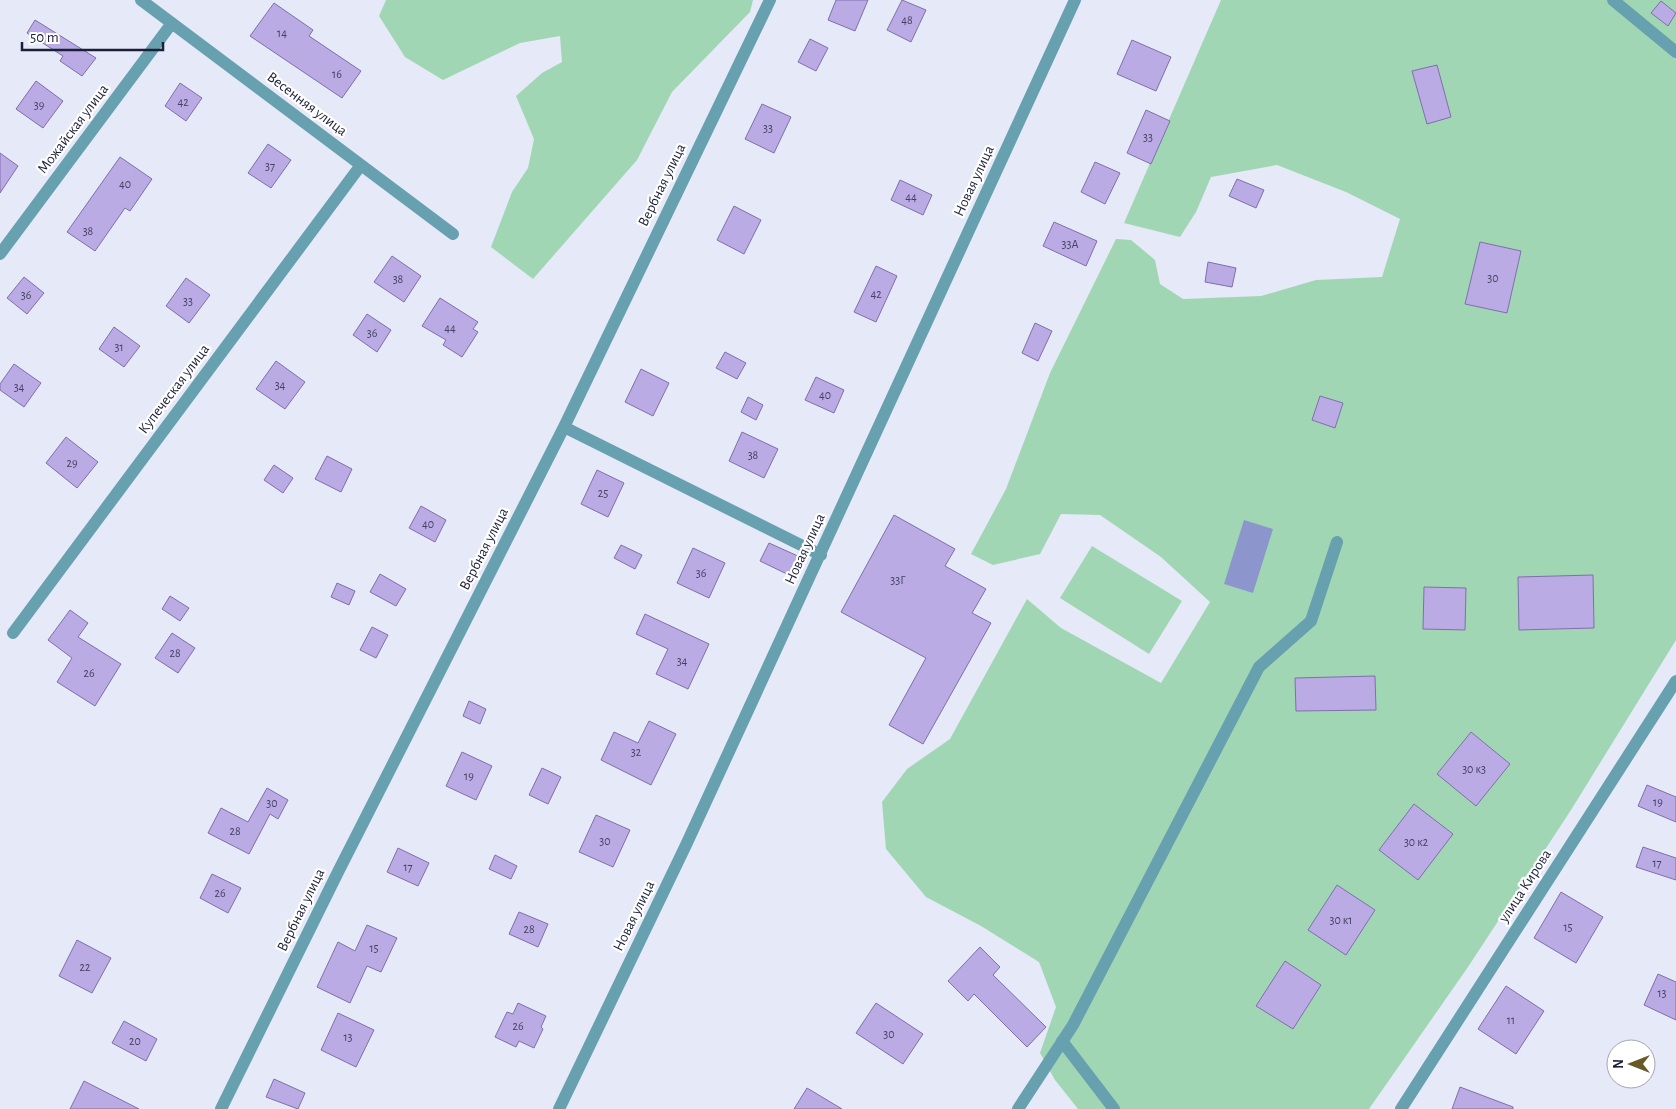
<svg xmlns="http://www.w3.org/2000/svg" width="1676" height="1109" viewBox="0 0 1676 1109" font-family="'Alegreya Sans',sans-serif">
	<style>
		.green { fill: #a1d6b4 }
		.water { fill: #8c96cd }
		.building { fill: #baabe4; stroke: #7f6fab }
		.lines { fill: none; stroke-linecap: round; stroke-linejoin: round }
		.minor { stroke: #67a0af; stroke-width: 12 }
		.labels { text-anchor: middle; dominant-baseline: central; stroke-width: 4.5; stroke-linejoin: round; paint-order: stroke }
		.number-label { font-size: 12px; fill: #444263 }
		.street-label { font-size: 15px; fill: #1c1f38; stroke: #fff }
	</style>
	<rect width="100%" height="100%" fill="#e6e9f7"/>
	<path class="green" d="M386,0H753L750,12L672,92L637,160L533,279L491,247L512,192L528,168L534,139L516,96L542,73L562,62L560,36L520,43L443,80L405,57L379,16Z
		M1221,0H1676V640L1571,810L1468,967L1369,1109H1078L1055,1080L1040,1053L1056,1007L1039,962L981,926L926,897L886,849L882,802L907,769L950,739L1027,599L1061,628L1161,683L1210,602L1161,557L1100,515L1061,514L1040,554L993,565L971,554L1006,489L1050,373L1116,239L1131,240L1155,260L1160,284L1183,299L1261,296L1316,280L1382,277L1400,219L1346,192L1277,165L1211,177L1196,212L1180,237L1124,223Z
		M1092,546L1182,601L1149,654L1060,598Z"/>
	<path class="water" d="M1244,520L1273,529L1253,593L1224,584Z"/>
	<path class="building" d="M836,0H868L855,31L828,20Z
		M902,0L926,10L911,42L887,30Z
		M1661,1L1676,13L1668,26L1651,13Z
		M274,3L313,30L309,36L361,71L342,98L250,36Z
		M35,20L96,58L82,76L60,61L63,56L27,33Z
		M810,39L828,48L816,71L798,62Z
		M1132,40L1171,57L1156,91L1117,74Z
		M1437,65L1451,117L1427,124L1412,71Z
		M36,81L63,101L43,128L16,109Z
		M180,83L202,98L186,121L165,106Z
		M762,104L791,117L774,153L745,139Z
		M1146,110L1170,121L1151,164L1127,153Z
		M268,144L291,160L271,188L248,173Z
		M0,153L18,166L0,193Z
		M120,157L152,179L130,211L125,208L95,251L67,232Z
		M1095,162L1120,173L1105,204L1081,192Z
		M1237,179L1264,190L1256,208L1229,196Z
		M900,180L932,195L923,215L891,200Z
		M734,206L761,220L744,254L717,240Z
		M1054,222L1097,241L1086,266L1043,246Z
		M1480,242L1521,251L1507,313L1465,304Z
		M392,256L421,276L404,302L374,282Z
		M1208,262L1236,268L1232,287L1205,282Z
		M876,266L897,276L876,322L854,312Z
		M24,277L44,293L27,314L7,298Z
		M186,278L210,295L189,323L166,306Z
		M440,298L478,322L473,329L478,332L462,357L443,345L446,340L422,326Z
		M367,314L391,330L377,352L353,335Z
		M1035,323L1052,331L1038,361L1022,353Z
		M114,327L140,346L124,367L99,349Z
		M725,352L746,363L737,379L716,368Z
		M276,361L305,382L285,409L256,389Z
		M14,364L41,383L24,407L0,390V384Z
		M641,369L669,383L653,416L625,402Z
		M816,377L844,390L834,413L805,400Z
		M1320,396L1343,403L1335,428L1312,420Z
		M748,397L763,405L756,420L741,412Z
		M742,432L778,449L764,478L729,461Z
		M66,437L98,462L77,488L46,463Z
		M327,456L352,469L341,492L315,479Z
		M274,465L293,478L283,493L264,480Z
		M597,470L624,483L608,517L581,504Z
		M421,506L446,520L435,542L409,528Z
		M894,515L955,549L945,566L986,589L972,613L991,623L923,744L889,725L926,658L841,612Z
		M769,543L800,557L791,576L760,561Z
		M621,545L642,555L635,569L614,558Z
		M693,548L725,563L709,598L677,583Z
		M380,574L406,589L396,606L370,592Z
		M1593,575L1594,628L1519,630L1518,577Z
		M337,583L355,591L349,605L331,597Z
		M1424,587L1466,588L1465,630L1423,629Z
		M170,596L189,608L180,621L162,609Z
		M70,610L88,623L78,637L121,664L95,706L57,682L72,658L48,640Z
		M645,614L709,644L688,689L656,674L668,649L636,634Z
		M372,627L388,635L376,658L360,650Z
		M172,633L195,648L178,673L155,658Z
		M1375,676L1376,710L1296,711L1295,678Z
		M469,701L486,709L480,724L463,716Z
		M649,721L676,734L651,785L601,760L614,732L638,743Z
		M1471,732L1510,764L1476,806L1437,774Z
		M462,752L492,766L476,800L446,786Z
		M542,768L561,777L548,804L529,795Z
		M1647,785L1676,797V822L1638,806Z
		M267,788L288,800L278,819L270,814L249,854L208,833L221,808L248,822Z
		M1414,804L1453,834L1418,880L1379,850Z
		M596,815L630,830L613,867L579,852Z
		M1643,847L1676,858V880L1636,867Z
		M398,848L429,863L418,886L387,872Z
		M495,855L517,866L511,879L489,869Z
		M212,874L241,888L228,913L200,898Z
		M1337,885L1375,910L1346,955L1308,930Z
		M1561,892L1603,917L1576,963L1534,938Z
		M519,912L548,924L538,947L509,934Z
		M367,925L397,938L381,972L367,966L350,1003L317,987L338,942L355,951Z
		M77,940L111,958L92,993L59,976Z
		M980,947L1000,967L993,975L1046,1027L1027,1047L974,994L968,1001L948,981Z
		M1285,961L1321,985L1293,1029L1256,1006Z
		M1658,974L1676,982V1020L1644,1005Z
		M1506,986L1544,1011L1516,1054L1478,1029Z
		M518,1003L546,1016L541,1027L543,1029L534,1048L519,1041L516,1047L495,1037L507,1012L513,1014Z
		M876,1003L923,1034L903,1064L856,1033Z
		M338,1013L374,1030L356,1067L321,1050Z
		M124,1021L157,1039L146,1061L112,1043Z
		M274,1079L305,1093L298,1109L266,1097Z
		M84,1081L139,1109H70Z
		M1460,1087L1513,1107V1109H1452Z
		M807,1088L842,1109H794Z"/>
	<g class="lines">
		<path class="minor" d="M141,0L453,234
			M1613,0L1676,52
			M0,254L172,23
			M564,427L821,555
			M13,633L361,165
			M1062,1041L1114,1109
			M221,1109L338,872L564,427L770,0
			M559,1109L686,845L1075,0
			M1018,1109L1073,1025L1259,667L1311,621L1337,542
			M1401,1109L1676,681"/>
	</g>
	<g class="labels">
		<g class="number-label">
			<text x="907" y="20">48</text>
			<text x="282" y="33">14</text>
			<text x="337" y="74">16</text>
			<text x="183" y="102">42</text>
			<text x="39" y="105">39</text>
			<text x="768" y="128">33</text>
			<text x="1148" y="137">33</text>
			<text x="270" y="166">37</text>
			<text x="125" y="184">40</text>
			<text x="911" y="197">44</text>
			<text x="88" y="231">38</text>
			<text x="1070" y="244">33А</text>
			<text x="1493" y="278">30</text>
			<text x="398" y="279">38</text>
			<text x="876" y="294">42</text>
			<text x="26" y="295">36</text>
			<text x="188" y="301">33</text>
			<text x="450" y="328">44</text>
			<text x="372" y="333">36</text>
			<text x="119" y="347">31</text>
			<text x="280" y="385">34</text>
			<text x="19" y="387">34</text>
			<text x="825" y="395">40</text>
			<text x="753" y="455">38</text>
			<text x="72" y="463">29</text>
			<text x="603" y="493">25</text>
			<text x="428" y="524">40</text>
			<text x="701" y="573">36</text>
			<text x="898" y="580">33Г</text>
			<text x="175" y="653">28</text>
			<text x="682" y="661">34</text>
			<text x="89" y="673">26</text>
			<text x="636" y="752">32</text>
			<text x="1474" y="769">30 к3</text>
			<text x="469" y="776">19</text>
			<text x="1658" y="802">19</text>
			<text x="272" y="803">30</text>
			<text x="235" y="831">28</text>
			<text x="605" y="841">30</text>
			<text x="1416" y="842">30 к2</text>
			<text x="1657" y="863">17</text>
			<text x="408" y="867">17</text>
			<text x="220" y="893">26</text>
			<text x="1341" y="920">30 к1</text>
			<text x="1568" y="927">15</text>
			<text x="529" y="929">28</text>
			<text x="374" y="948">15</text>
			<text x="85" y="967">22</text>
			<text x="1662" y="993">13</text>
			<text x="1511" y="1020">11</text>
			<text x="518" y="1026">26</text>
			<text x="889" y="1034">30</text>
			<text x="348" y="1037">13</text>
			<text x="135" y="1041">20</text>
		</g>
		<g class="street-label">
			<text transform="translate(307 104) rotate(37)">Весенняя улица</text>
			<text transform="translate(73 129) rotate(-53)">Можайская улица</text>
			<text transform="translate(974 181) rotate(-65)">Новая улица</text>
			<text transform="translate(662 185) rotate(-64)">Вербная улица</text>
			<text transform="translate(174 389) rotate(-53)">Купеческая улица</text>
			<text transform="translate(484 549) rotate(-63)">Вербная улица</text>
			<text transform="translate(805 549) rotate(-65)">Новая улица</text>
			<text transform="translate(1525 886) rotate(-57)">улица Кирова</text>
			<text transform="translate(301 910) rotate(-64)">Вербная улица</text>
			<text transform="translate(634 916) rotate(-64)">Новая улица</text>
		</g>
	</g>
	<g transform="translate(1631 1064) rotate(270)"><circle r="24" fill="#ffffff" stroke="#a4a5af"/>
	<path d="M0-4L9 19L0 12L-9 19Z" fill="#665a27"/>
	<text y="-8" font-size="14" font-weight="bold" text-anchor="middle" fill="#1c1f38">N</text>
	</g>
	<path d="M22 42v8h141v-8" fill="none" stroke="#1c1f38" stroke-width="2.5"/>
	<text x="30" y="42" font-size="15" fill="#1c1f38" stroke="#ffffff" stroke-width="4" paint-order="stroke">50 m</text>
</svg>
